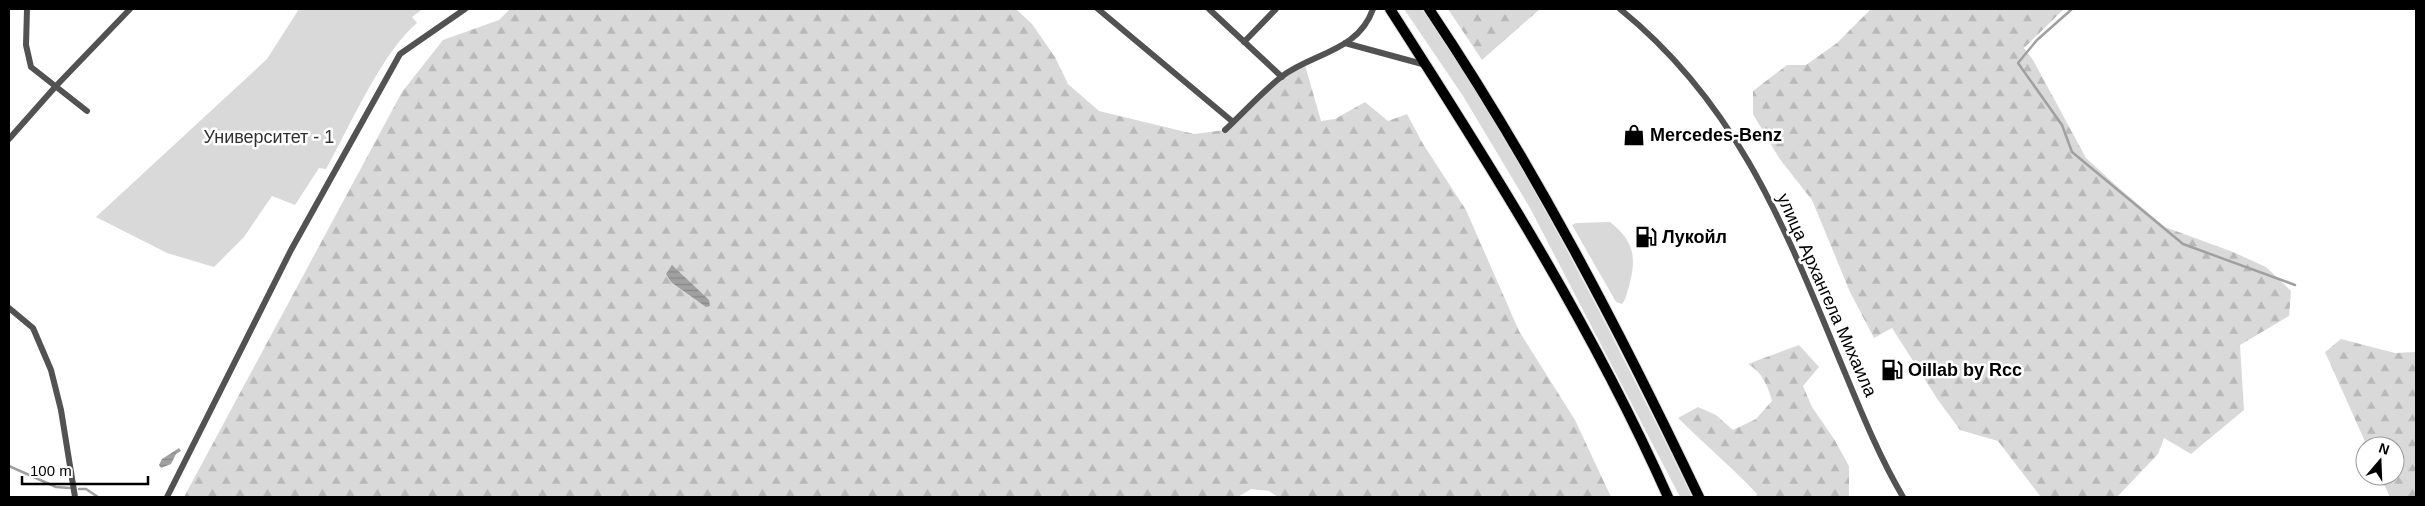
<svg xmlns="http://www.w3.org/2000/svg" width="2425" height="506" viewBox="0 0 2425 506" font-family="Helvetica,sans-serif">
	<style>
		.green { fill: #d9d9d9 }
		.forest { fill: url(#forest-firs) }
		.water { fill: url(#water-rules) }
		.lines { fill: none; stroke-linecap: round; stroke-linejoin: round }
		.stream { stroke: #a0a0a0; stroke-width: 2.5 }
		.primary-casing { stroke: #dbdbdb; stroke-width: 12 }
		.minor { stroke: #525252; stroke-width: 6 }
		.primary { stroke: #000; stroke-width: 10 }
		.labels { text-anchor: middle; dominant-baseline: central; stroke-width: 5; stroke-linejoin: round; paint-order: stroke }
		.poi-label { font-size: 18px; font-weight: bold; fill: #000; stroke: #fff; text-anchor: start }
		.park-label { font-size: 18px; fill: #303030; stroke: #fff }
		.street-label { font-size: 18px; fill: #000; stroke: #fff }
	</style>
	<defs>
		<pattern id="forest-firs" width="22" height="20" patternUnits="userSpaceOnUse" patternTransform="scale(1.25)"><rect width="22" height="20" fill="#d9d9d9"/><path d="M5 1l3.5 6h-7zM16 11l3.5 6h-7z" fill="#b8b8b8"/></pattern>
		<pattern id="water-rules" width="6" height="5" patternUnits="userSpaceOnUse" patternTransform="scale(1.25)"><rect width="6" height="5" fill="#a0a0a0"/><path d="M0 2.5h6" fill="none" stroke="#888"/></pattern>
	</defs>
	<rect width="100%" height="100%" fill="#fff"/>
	<path class="green" d="M299,9H423L412,17L417,23C382,52 349,128 326,169L319,168L295,205L272,196L244,237L214,267L167,253L96,217L267,59Z
		M1404,9H1422C1492,111 1552,220 1609,330C1637,386 1666,441 1692,497H1680L1530,208L1463,96Z
		M1610,222C1634,241 1637,257 1629,286C1627,292 1626,300 1622,304L1616,302L1572,225L1576,223Z"/>
	<path class="forest" d="M510,9H1016L1032,24L1055,57L1068,84L1099,111L1194,134L1225,130L1282,77L1305,65L1321,121L1335,119L1365,102L1388,121L1407,114L1423,144L1466,210L1519,331L1575,420L1611,497H1278L1269,491L1251,489L1238,497H184L402,92L443,40L499,20Z
		M1448,9H1540L1482,60Z
		M1871,9H2064L2024,48L2033,60L2086,158L2120,189L2165,227L2233,252L2266,267L2291,291L2289,316L2240,345L2244,410L2191,454L2164,438L2158,454L2117,497H2041L1998,441L1960,430L1938,400L1892,328L1874,338L1850,292L1812,200L1779,158L1753,114V91L1787,65H1806L1837,43Z
		M2341,339L2395,353L2416,352V497H2390L2380,476H2395V446H2367L2325,352Z
		M1799,345L1819,367L1803,386L1812,407L1834,439L1849,466V497H1756L1757,494C1732,467 1704,444 1678,418L1698,407L1716,415L1733,430L1756,419L1772,401C1768,386 1762,372 1748,364Z"/>
	<path class="water" d="M672,265L709,300L710,306L706,307L671,282L666,274Z
		M179,448L181,451L176,454L171,464L161,468L159,465L162,459Z"/>
	<g class="lines">
		<path class="stream" d="M2072,9L2037,40L2018,63L2062,125L2072,152L2183,244L2295,285
			M9,466L56,487L70,488
			M79,489H86L98,497"/>
		<g class="primary-casing">
			<path id="primary" d="M1390,9C1491,166 1592,326 1668,497
				M1429,9C1533,164 1619,329 1699,497"/>
		</g>
		<path class="minor" d="M27,9L26,45L31,67L87,111
			M1098,9L1233,122
			M1209,9L1282,77
			M1620,9C1736,103 1783,223 1838,356C1858,404 1877,453 1903,497
			M1244,42L1276,9
			M1345,43L1426,65
			M1225,130C1243,113 1261,93 1281,77C1312,53 1358,52 1373,9
			M9,139L56,86L130,9
			M9,308L33,328L51,370L61,410L75,497
			M167,497L291,250L400,54L465,9"/>
		<use href="#primary" class="primary"/>
	</g>
	<defs>
		<g id="shop-bare" transform="scale(1.725)"><path d="M-5-2.5h2.3a2.7 3.5 0 0 1 5.4 0H5L5.5 6h-11ZM-1.5-2.5h3a1.5 2.3 0 0 0-3 0Z" fill="#000" stroke="#fff" stroke-width="2.5" paint-order="stroke"/></g>
		<g id="fuel-bare" transform="scale(1.725)"><path d="M-5.5-6h7V0h2V4h1.3V-2.5L3-4.5l.8-.8L6-3V5H2.5V1h-1V6h-7ZM-4.2-4.7v3.2H.2V-4.7Z" fill="#000" stroke="#fff" stroke-width="2.5" paint-order="stroke"/></g>
	</defs>
	<g fill-rule="evenodd">
		<use href="#shop-bare" x="1634" y="135"/>
		<use href="#fuel-bare" x="1646" y="237"/>
		<use href="#fuel-bare" x="1892" y="370"/>
	</g>
	<g class="labels">
		<g class="poi-label">
			<text x="1650" y="135">Mercedes-Benz</text>
			<text x="1662" y="237">Лукойл</text>
			<text x="1908" y="370">Oillab by Rcc</text>
		</g>
		<g class="park-label">
			<text x="269" y="137">Университет - 1</text>
		</g>
		<g class="street-label">
			<text transform="translate(1827 295) rotate(66)">улица Архангела Михаила</text>
		</g>
	</g>
	<rect width="2425" height="506" fill="none" stroke="#000000" stroke-width="20"/>
	<g transform="translate(2380 461) rotate(19)"><circle r="24" fill="#ffffff" stroke="#999999"/>
	<path d="M0-4L9 19L0 12L-9 19Z" fill="#000000"/>
	<text y="-8" font-size="14" font-weight="bold" text-anchor="middle" fill="#000000">N</text>
	</g>
	<path d="M22 476v8h126v-8" fill="none" stroke="#000000" stroke-width="2.5"/>
	<text x="30" y="476" font-size="15" fill="#000000" stroke="#ffffff" stroke-width="4" paint-order="stroke">100 m</text>
</svg>
